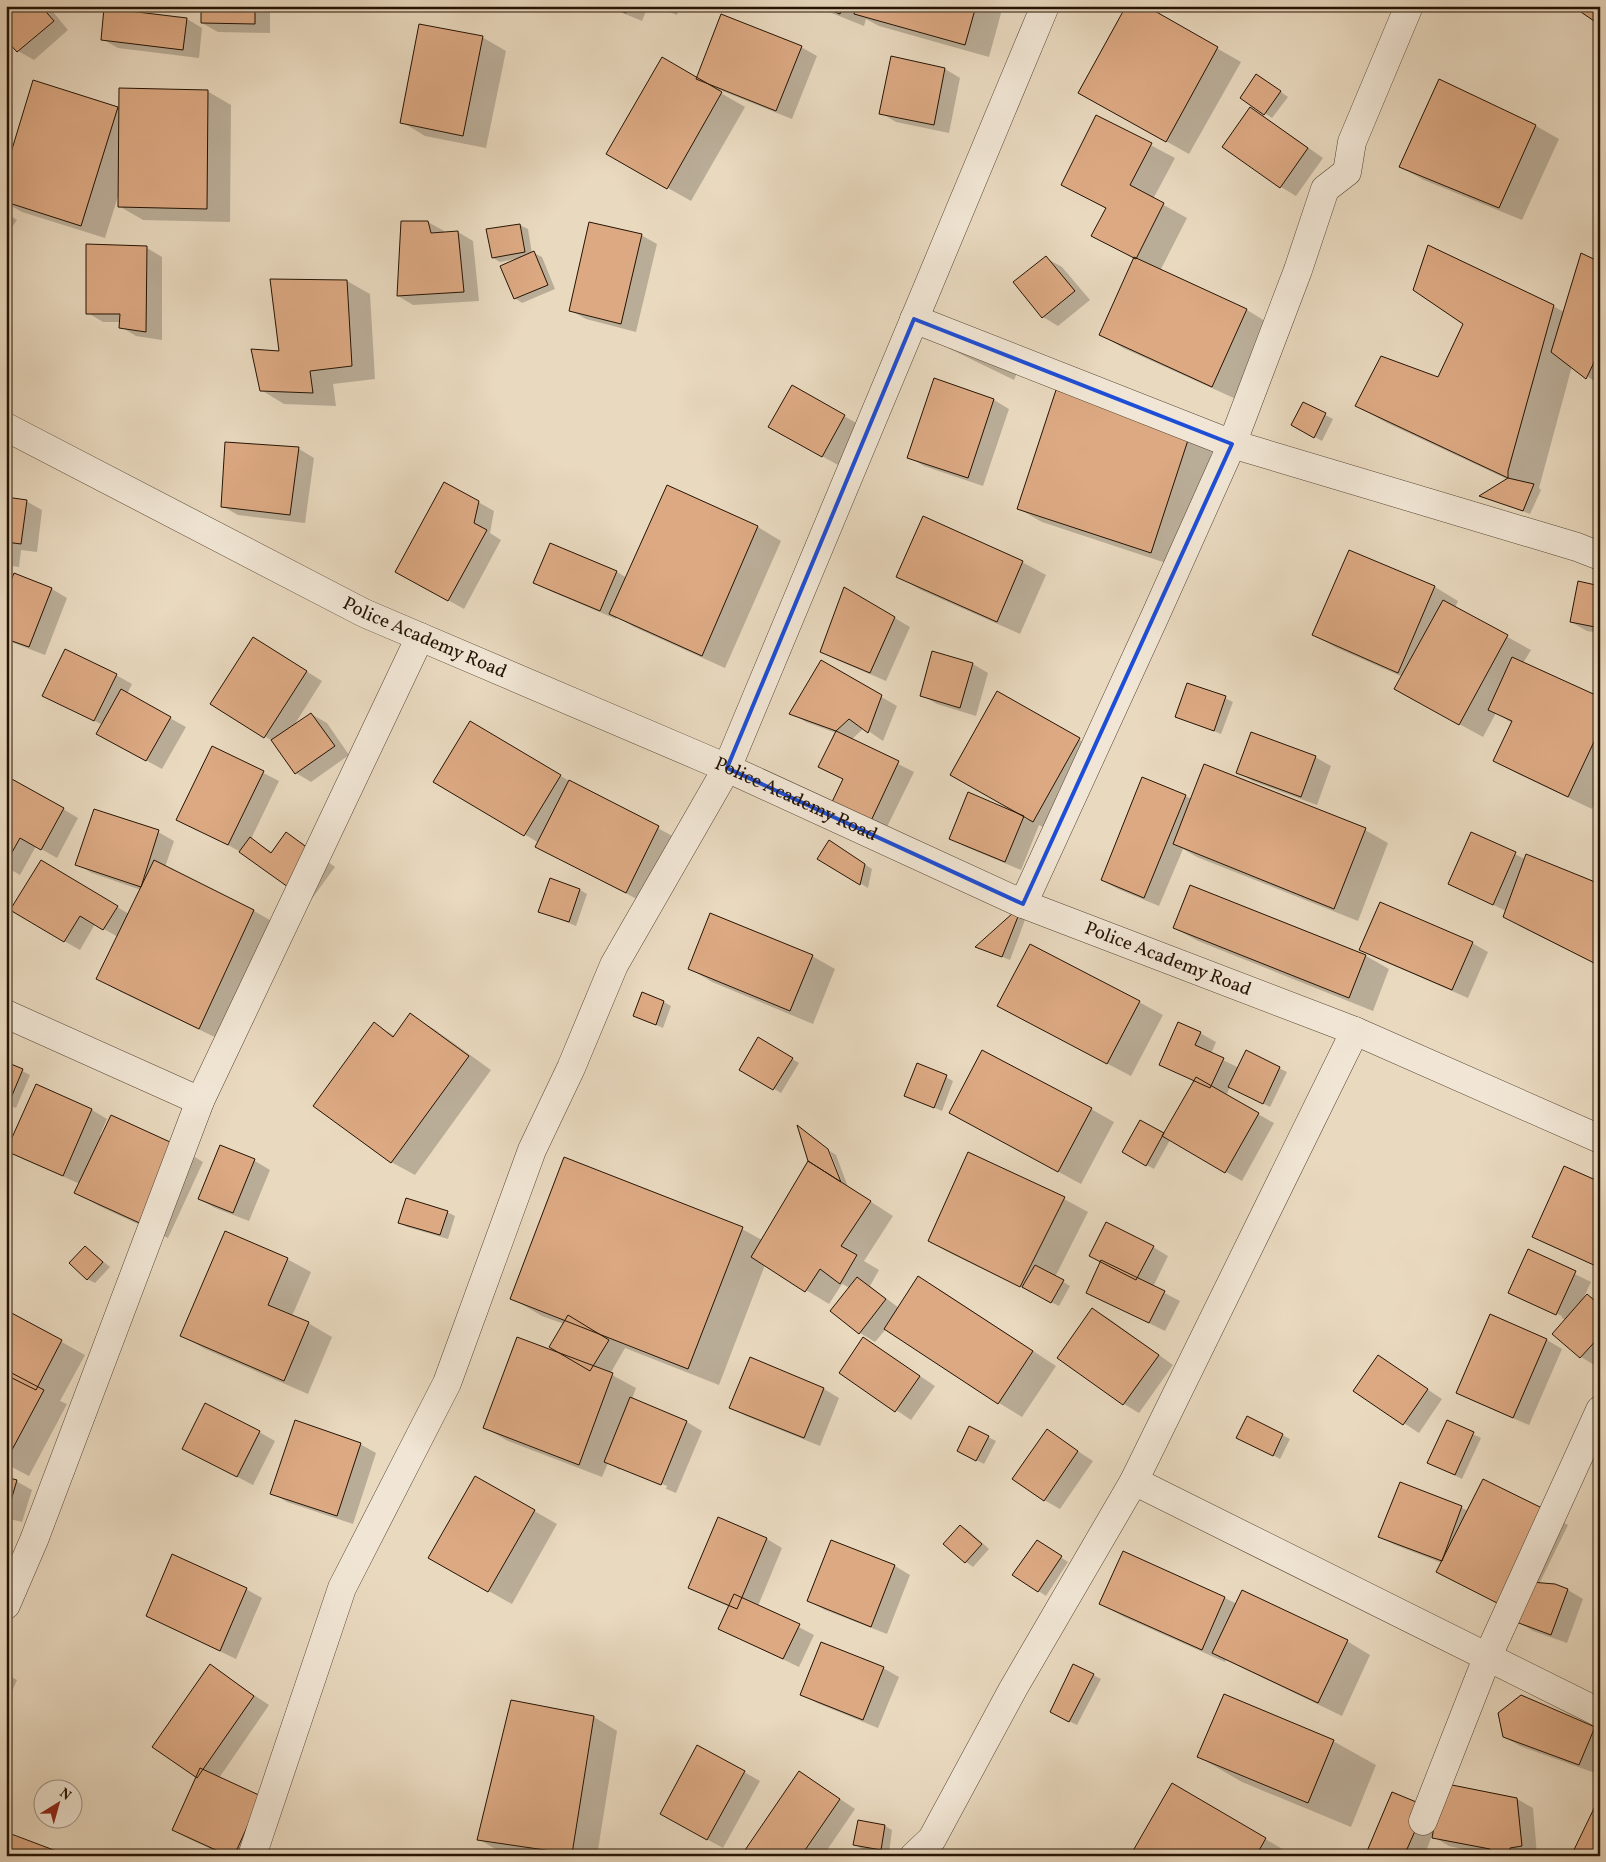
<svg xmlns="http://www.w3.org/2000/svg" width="1606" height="1862" viewBox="0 0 1606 1862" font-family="Vollkorn,serif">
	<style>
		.shadow { fill: #0003 }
		.building { fill: #dca983; stroke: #241303 }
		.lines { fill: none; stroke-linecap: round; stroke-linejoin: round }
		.minor-casing { stroke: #554432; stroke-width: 29 }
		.minor { stroke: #f1e6d5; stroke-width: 28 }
		.marked { fill: none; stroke: #1d4ed8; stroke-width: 4; stroke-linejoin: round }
		.labels { text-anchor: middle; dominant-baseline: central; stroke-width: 4; stroke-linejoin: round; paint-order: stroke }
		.street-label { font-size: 19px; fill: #241303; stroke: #f1e6d5 }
	</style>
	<rect width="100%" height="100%" fill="#e9d9bf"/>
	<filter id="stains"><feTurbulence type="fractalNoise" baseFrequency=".004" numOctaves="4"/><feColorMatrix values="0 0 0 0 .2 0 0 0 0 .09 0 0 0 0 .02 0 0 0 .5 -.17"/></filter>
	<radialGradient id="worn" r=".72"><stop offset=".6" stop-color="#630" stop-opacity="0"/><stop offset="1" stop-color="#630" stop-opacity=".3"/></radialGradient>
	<path class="shadow" d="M13,6H48L68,30L34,60L18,51L6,38Z
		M202,6H270V33L218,32L202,23Z
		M606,6H648L642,21Z
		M654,6H680L677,15Z
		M814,6H1003L989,57L879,26L866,19L864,26Z
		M1143,6L1241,62L1189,154L1103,106Z
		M187,19L202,28L199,58L118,48L102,39Z
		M482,37L506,51L486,148L425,136L402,122Z
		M801,47L817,56L792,119L720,90L719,92L745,107L691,201L608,154L697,79Z
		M945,69L960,78L949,133L896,122L881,113Z
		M1264,80L1288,97L1272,118L1241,97Z
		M207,91L231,105L230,222L143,220L119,206V193L105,238L22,212L6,203V173L117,108L120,109Z
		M1251,109L1266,118L1323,158L1296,196L1281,187Z
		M1097,117L1175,158L1153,199L1187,218L1160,271L1247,310L1270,324L1236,399L1123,348L1100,334L1135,259L1093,236L1107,209L1063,185Z
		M1536,126L1559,139L1522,220L1424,180L1400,167Z
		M6,213L17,220L6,236Z
		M428,222L444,231V233L458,232L473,241L479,301L413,305L398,296Z
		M520,225L528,229L532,254L534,253L542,257L555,289L522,303L515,298V259L500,262L493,258Z
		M641,235L657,244L636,332L586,319L570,310Z
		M6,244L12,249L6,258Z
		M147,248L162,257V340L136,336L121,327V322H103L88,313Z
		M1046,258L1062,267L1090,300L1058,326L1043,317Z
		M1600,264V385L1572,366L1539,488L1541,490L1530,514L1482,495L1507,479L1387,423L1357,406L1439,379L1553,306L1564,312Z
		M347,281L370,294L375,379L333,384L336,406L284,404L261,390L280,352Z
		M959,323L1025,355L1014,380L948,348Z
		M935,380L994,400L1009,409L983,486L924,466L909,457Z
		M792,387L860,425L838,465L785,436Z
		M1303,403L1333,419L1322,441L1300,429Z
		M1189,435L1213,449L1175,566L1042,522L1019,509Z
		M226,443L299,449L314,458L305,523L238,515L222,506Z
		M667,487L758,527L781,541L725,668L634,627L617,617L616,619L550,591L535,582L550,544L617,572L627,578Z
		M6,499L26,501L42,510L37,552L21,550L19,567L6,565Z
		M478,502L494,511L490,533L501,540L464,609L412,580Z
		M1350,551L1435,587L1458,601L1455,608L1531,650L1523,663L1600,699V792L1592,809L1518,774L1495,761L1512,723L1496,713L1483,737L1419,702L1403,677L1337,648L1314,635Z
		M1022,562L1046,575L1020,634L921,590L897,576Z
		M15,574L52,589L67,598L45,655L6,640V597Z
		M1600,587V633L1587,631L1571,622Z
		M845,589L910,627L886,681L837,660L821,651Z
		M269,648L322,681L293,727L311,714L327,723L349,755L311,782L296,773L274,742L212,704Z
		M821,662L897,706L883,741L864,728L851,740L914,772L885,831L848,813L836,733L806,722L791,713Z
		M973,664L988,673L976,716L937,704L921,695Z
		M116,675L132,684L127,694L186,727L162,769L114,743L103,725L59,704Z
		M998,693L1102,753L1056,834L1039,825L1021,870L966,847L950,838L969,794L1028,820L1029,818Z
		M1225,698L1233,702L1221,734L1176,716Z
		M493,736L571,782L682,841L650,906L537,847L539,843L435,781Z
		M212,747L279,781L251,839L273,853L286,834L302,843L335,867L311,900L296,891L241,852L178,819Z
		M1315,757L1331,766L1317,805L1253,781L1237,772Z
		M6,787L63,809L78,818L57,858L36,846L20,875L6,867Z
		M1185,796L1192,799L1365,830L1388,843L1358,921L1197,857L1183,849L1159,906L1118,889L1102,880Z
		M158,832L174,841L165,867L254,911L277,924L223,1041L121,992L98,978L118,937L95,924L80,950L64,941L41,862L129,914L141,890L92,873L76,864Z
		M1472,834L1525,859L1600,885V966L1527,930L1504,917L1506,911L1450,884Z
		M837,846L872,869L868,888L819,858Z
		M580,890L587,894L576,926L540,911Z
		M1023,905L1029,909L1010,960L977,947Z
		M1174,928L1366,956L1389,969L1373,1011L1198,941Z
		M1472,943L1488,952L1468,998L1376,958L1361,949Z
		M812,956L835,969L813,1024L712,982L689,968Z
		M664,1002L671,1006L663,1028L634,1016Z
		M1139,1002L1163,1015L1131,1076L1022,1019Z
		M410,1015L434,1029L491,1070L415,1175L391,1162L374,1024L395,1036Z
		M1200,1033L1216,1042L1211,1054L1239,1068L1246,1052L1287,1072L1270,1107L1230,1087L1226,1096L1274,1123L1242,1181L1170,1140L1154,1169L1123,1152L1164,1135L1195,1081L1161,1064Z
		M759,1039L799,1063L781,1093L741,1069Z
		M6,1063L30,1075L16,1108L6,1104Z
		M946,1077L953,1081L942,1111L913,1099Z
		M36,1086L92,1110L107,1119L100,1135L102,1136L180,1148L203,1162L168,1238L99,1206L76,1193L80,1184L23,1159L8,1150Z
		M1091,1109L1114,1122L1081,1184L974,1126Z
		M221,1146L255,1161L270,1170L249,1221L215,1208L199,1199Z
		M830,1151L836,1155L848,1187L893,1216L864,1261L879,1270L870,1286L899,1308L918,1277L942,1291L1056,1366L1022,1417L999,1403L886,1329L875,1342L860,1333L832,1311L850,1288L842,1284L829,1304L765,1265L719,1385L625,1348L610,1374L636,1388L632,1399L687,1422L702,1431L676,1493L620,1470L666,1489L667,1486L620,1467V1470L608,1463L602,1477L508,1441L485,1428L567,1357L564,1324L542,1316L511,1298L742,1229L762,1240L839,1182H842Z
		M968,1154L1064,1199L1088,1212L1055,1277L1070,1286L1059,1306L952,1254L929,1241Z
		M1600,1184V1268L1549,1245L1533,1236Z
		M447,1212L455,1216L448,1239L407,1227L400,1223Z
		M85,1247L110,1267L95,1283L87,1279Z
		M1153,1247L1168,1256L1153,1287L1180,1301L1165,1331L1104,1301L1102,1262Z
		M1528,1251L1591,1282L1582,1301L1588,1296L1600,1303V1362L1596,1366L1581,1357L1566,1320L1562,1318V1316L1524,1299Z
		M287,1259L311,1272L292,1316L308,1323L332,1337L308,1394L205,1349L182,1336Z
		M1093,1309L1108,1318L1173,1365L1139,1413L1124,1404L1058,1358Z
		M6,1311L85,1355L60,1401L67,1404L29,1476L6,1464Z
		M1491,1316L1547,1340L1562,1349L1529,1425L1473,1401L1457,1392Z
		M864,1339L935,1386L911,1420L840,1372Z
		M1379,1357L1442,1399L1419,1433L1355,1391Z
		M750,1358L824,1389L839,1398L820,1446L746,1416L731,1407Z
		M1248,1417L1290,1439L1280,1459L1245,1441Z
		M1447,1422L1481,1438L1462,1479L1436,1466Z
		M1047,1431L1093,1461L1060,1509L1044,1500Z
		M259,1432L275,1441L253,1485L199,1457Z
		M988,1437L996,1441L984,1464L966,1455Z
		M360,1444L376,1453L353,1524L287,1502L272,1493Z
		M475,1477L557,1524L512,1604L430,1558Z
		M6,1478L16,1481L32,1490L22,1522L6,1518Z
		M1400,1483L1469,1511L1545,1512L1568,1525L1539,1584L1568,1590L1583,1599L1567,1643L1533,1631L1518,1622L1494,1600L1493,1601L1438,1571L1442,1563L1395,1545L1380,1537Z
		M718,1518L767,1539L782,1548L758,1606L814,1635L799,1667L720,1629L730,1607L705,1596L689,1587Z
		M961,1526L968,1530L989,1549L973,1567L966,1562Z
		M832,1541L895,1566L910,1575L887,1634L825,1610L809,1601Z
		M1044,1546L1068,1562L1046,1596L1014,1575Z
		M246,1589L262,1598L236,1659L147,1616Z
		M1225,1598L1237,1604L1347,1641L1370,1655L1342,1716L1226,1660L1225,1662L1124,1617L1101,1604Z
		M210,1666L269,1705L219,1778L261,1797L254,1856H227L189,1839L174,1830L198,1777Z
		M883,1668L899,1677L878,1728L817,1703L802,1694Z
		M6,1674L17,1680L6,1705Z
		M1093,1675L1101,1679L1077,1725L1059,1716Z
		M1521,1697L1600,1730V1762L1595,1773L1520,1746L1504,1737Z
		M594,1717L617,1731L597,1856H516L501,1852L478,1839Z
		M1333,1741L1376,1765L1351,1827L1242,1782L1199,1757Z
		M744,1772L760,1781L723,1848L677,1823Z
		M800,1772L855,1809L823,1856H742Z
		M1173,1785L1289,1853L1287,1856H1132Z
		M1517,1799L1533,1808L1537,1855L1493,1856L1449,1846L1432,1836L1424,1856H1366L1425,1807Z
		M859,1822L885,1826L892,1830L889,1853L862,1849L855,1845Z"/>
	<path class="building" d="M11,6H41L54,21L17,52L6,40V10Z
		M201,6H255V24L201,23Z
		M607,6H629L626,13Z
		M821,6H843L840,14Z
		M856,6H976L965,45L854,14Z
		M1126,6H1146L1218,47L1166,142L1078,93Z
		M1576,6H1600V25L1575,8Z
		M104,8L187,18L183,50L101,40Z
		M721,14L802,46L776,111L696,79Z
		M419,24L483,36L463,136L400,123Z
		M891,56L945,68L934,125L879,114Z
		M662,57L722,92L667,189L606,154Z
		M1256,74L1281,91L1264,115L1240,98Z
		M1439,79L1536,125L1499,208L1399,167Z
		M33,80L118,107L81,226L6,202V169Z
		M119,88L208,90L207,209L118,207Z
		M1250,107L1308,148L1280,188L1222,147Z
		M1096,115L1152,143L1130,185L1164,203L1136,259L1091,236L1106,208L1061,185Z
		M401,221H428L431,233L458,231L464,292L397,296Z
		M589,222L642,234L621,324L569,311Z
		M520,224L525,252L492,258L486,229Z
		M86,244L147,246L146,332L119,328L120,314H86Z
		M1428,245L1554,305L1508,471V478L1355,406L1381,356L1438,377L1463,324L1413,290Z
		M534,251L548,285L514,299L500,266Z
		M1581,253L1600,262V350L1586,379L1551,352Z
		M1046,256L1075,291L1042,318L1013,282Z
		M1134,257L1247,309L1212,387L1099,335Z
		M270,279L347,280L352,366L310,371L313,393L260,391L251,349L279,351Z
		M934,378L994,399L968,478L907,458Z
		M792,385L845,415L822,457L768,427Z
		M1056,390L1190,434L1151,553L1017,509Z
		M1303,402L1326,413L1314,438L1291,425Z
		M225,442L299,447L290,515L221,507Z
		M1508,478L1534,484L1523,511L1479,496Z
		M444,482L479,501L474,523L487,530L448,601L395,572Z
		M667,485L758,526L702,656L609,614Z
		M6,497L27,500L21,544L6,542Z
		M923,516L1023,561L997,622L896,577Z
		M550,543L617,571L600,611L533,583Z
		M1349,550L1435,586L1398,673L1312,635Z
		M14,573L52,588L29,647L6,639V593Z
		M1578,581L1600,586V628L1570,622Z
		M844,587L895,617L870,673L820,652Z
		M1443,600L1508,635L1459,725L1394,689Z
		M253,637L307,671L264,738L210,704Z
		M65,649L117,674L94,721L42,696Z
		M932,651L973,663L960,708L920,696Z
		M1512,657L1600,697V729L1568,797L1493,761L1512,721L1488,710Z
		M821,660L882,695L868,733L849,719L836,731L789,714Z
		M1187,683L1226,696L1214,731L1175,717Z
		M121,689L171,717L146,761L96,734Z
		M997,691L1080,738L1033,822L950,775Z
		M311,713L335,746L295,774L271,740Z
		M470,721L561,775L524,836L433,782Z
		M836,731L899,761L870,823L831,804L843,779L818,767Z
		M1251,732L1316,756L1301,797L1236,773Z
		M212,746L264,771L228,845L176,820Z
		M1204,764L1366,828L1334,909L1173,844Z
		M1142,777L1186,795L1144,898L1101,880Z
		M10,778L64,808L41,850L20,838L6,863V785Z
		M569,780L659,826L626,893L535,847Z
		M968,792L1024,816L1005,862L949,839Z
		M94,809L159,830L141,887L75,865Z
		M286,832L320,857L295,892L239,852L250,837L271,853Z
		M1471,832L1516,852L1493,905L1448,884Z
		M829,840L865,864L860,885L817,859Z
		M1526,854L1600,884V966L1503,917Z
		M41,860L118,906L103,930L80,916L64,942L10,910Z
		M154,860L254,910L199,1029L96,979Z
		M550,878L580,889L569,922L538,912Z
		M1190,885L1366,955L1349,998L1173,928Z
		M1380,902L1473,942L1452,990L1359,950Z
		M1023,904L1002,957L975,947Z
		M710,913L813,955L790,1011L688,969Z
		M1030,944L1140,1001L1107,1064L997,1006Z
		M642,992L664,1001L656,1025L633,1016Z
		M410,1013L469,1056L391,1163L313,1106L374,1022L393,1037Z
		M1178,1022L1201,1032L1195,1045L1224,1058L1210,1088L1159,1065Z
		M758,1037L793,1058L773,1090L739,1070Z
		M1600,1039V1052L1594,1049Z
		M982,1050L1092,1108L1058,1172L949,1113Z
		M1246,1050L1280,1067L1263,1104L1228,1087Z
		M6,1062L23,1069L8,1105L6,1104Z
		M917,1063L947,1075L934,1108L904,1096Z
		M1196,1077L1259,1113L1225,1173L1162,1136Z
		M36,1084L92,1109L63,1176L6,1151Z
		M111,1115L181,1147L144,1225L74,1193Z
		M1140,1120L1164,1133L1146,1166L1122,1152Z
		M797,1125L828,1149L841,1182L808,1161Z
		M220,1145L255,1159L233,1213L198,1199Z
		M968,1152L1065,1197L1020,1287L928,1241Z
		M564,1157L743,1227L688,1369L510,1299Z
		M808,1161L871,1201L841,1246L857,1255L840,1284L820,1269L805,1292L751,1257Z
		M1564,1166L1600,1182V1258L1596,1266L1532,1237Z
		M406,1198L448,1211L440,1235L398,1223Z
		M1106,1222L1154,1246L1136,1280L1089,1256Z
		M225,1231L288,1258L268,1305L309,1322L284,1381L180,1336Z
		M85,1246L103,1262L87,1280L69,1263Z
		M1528,1249L1576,1271L1556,1315L1508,1293Z
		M1101,1260L1165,1291L1149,1323L1086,1293Z
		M1035,1265L1064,1280L1051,1303L1022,1287Z
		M918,1276L1033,1351L998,1404L884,1329Z
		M857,1277L886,1299L859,1334L830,1311Z
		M1587,1294L1600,1305V1336L1580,1358L1552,1334Z
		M1092,1308L1159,1355L1123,1405L1057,1358Z
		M6,1310L62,1340L36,1390L6,1375Z
		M1490,1314L1547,1339L1513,1418L1456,1393Z
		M568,1315L609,1340L590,1371L549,1347Z
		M517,1337L613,1373L579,1465L483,1428Z
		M863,1337L920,1376L895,1412L839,1373Z
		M1378,1355L1428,1389L1403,1425L1353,1391Z
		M750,1357L824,1388L804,1438L729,1408Z
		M6,1370L44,1390L6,1461Z
		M630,1397L687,1421L661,1485L604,1462Z
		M205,1403L260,1431L237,1477L182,1449Z
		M1247,1416L1283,1434L1273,1456L1236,1438Z
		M295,1420L361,1443L337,1516L270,1494Z
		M1447,1420L1474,1432L1455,1475L1427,1463Z
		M969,1426L989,1436L976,1461L957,1451Z
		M1047,1429L1078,1451L1044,1501L1012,1479Z
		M475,1476L535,1510L488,1592L428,1558Z
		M6,1477L17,1480L7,1514H6Z
		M1483,1479L1546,1510L1499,1604L1436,1572Z
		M1400,1482L1462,1506L1442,1561L1378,1537Z
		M718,1517L767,1538L737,1609L688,1588Z
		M960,1525L982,1544L965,1563L943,1544Z
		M831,1540L895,1565L871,1627L807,1601Z
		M1037,1540L1062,1556L1038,1592L1012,1575Z
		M1123,1551L1225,1597L1202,1650L1099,1604Z
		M172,1554L247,1588L220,1651L146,1616Z
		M1531,1582L1555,1584L1568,1589L1551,1635L1516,1622Z
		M1242,1590L1348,1640L1318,1703L1212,1653Z
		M734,1594L800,1624L783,1659L718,1629Z
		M821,1642L884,1667L863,1720L800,1695Z
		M210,1664L254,1696L197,1778L152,1747Z
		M1073,1664L1094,1674L1069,1722L1050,1712Z
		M1224,1694L1334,1740L1308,1803L1197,1757Z
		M1521,1695L1595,1727L1579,1765L1503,1737L1498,1713Z
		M511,1700L594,1716L572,1854L477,1840Z
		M697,1745L745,1771L707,1840L660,1814Z
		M200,1768L261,1796L234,1856H229L172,1830Z
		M799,1771L840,1799L801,1856H741Z
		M1172,1783L1266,1838L1256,1856H1130Z
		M1442,1783L1517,1798L1522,1846L1510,1848L1511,1856H1492L1490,1849L1432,1838Z
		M1392,1792L1426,1806L1404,1856H1365Z
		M1598,1800L1600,1801V1856H1571Z
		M858,1820L885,1825L881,1850L853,1845Z
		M6,1832L59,1852L58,1856H6Z"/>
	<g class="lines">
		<g class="minor-casing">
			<g id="minor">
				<path d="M914,319L1232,444L1577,547L1600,556"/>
				<path id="s1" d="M6,427L364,613L727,768L1023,904L1355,1031L1600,1139"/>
				<path d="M1023,904L1156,614L1232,444L1298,270L1325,189L1347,172L1352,142L1409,6"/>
				<path d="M6,1014L200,1101"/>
				<path d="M1134,1481L1600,1713"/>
				<path d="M6,1605L34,1540L200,1101L420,637"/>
				<path d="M1423,1821L1487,1658L1600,1410"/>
				<path d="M252,1856L342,1588L447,1383L532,1150L571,1068L614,965L727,768L1045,6"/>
				<path d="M914,1856L932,1839L1013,1689L1134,1481L1355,1031"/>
			</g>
		</g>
		<use href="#minor" class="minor"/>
	</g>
	<path class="marked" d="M914,319L1232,444L1023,904L727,768Z"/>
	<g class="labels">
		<g class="street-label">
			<text stroke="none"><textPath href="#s1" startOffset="469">Police Academy Road</textPath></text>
			<text stroke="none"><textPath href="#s1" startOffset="874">Police Academy Road</textPath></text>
			<text stroke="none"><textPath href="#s1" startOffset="1279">Police Academy Road</textPath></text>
		</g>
	</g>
	<rect width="1606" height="1862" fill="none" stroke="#e9d9bf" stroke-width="25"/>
	<rect x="8" y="8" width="1591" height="1847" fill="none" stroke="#241303" stroke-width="2.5"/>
	<rect x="12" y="12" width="1581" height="1837" fill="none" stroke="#241303"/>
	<g transform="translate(58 1804) rotate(37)"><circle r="24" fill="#f1e6d5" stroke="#9f9281"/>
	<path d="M0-4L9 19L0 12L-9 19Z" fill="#8f2418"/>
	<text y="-8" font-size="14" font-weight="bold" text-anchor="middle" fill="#241303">N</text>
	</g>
	<rect width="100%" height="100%" filter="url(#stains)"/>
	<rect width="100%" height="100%" fill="url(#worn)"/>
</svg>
